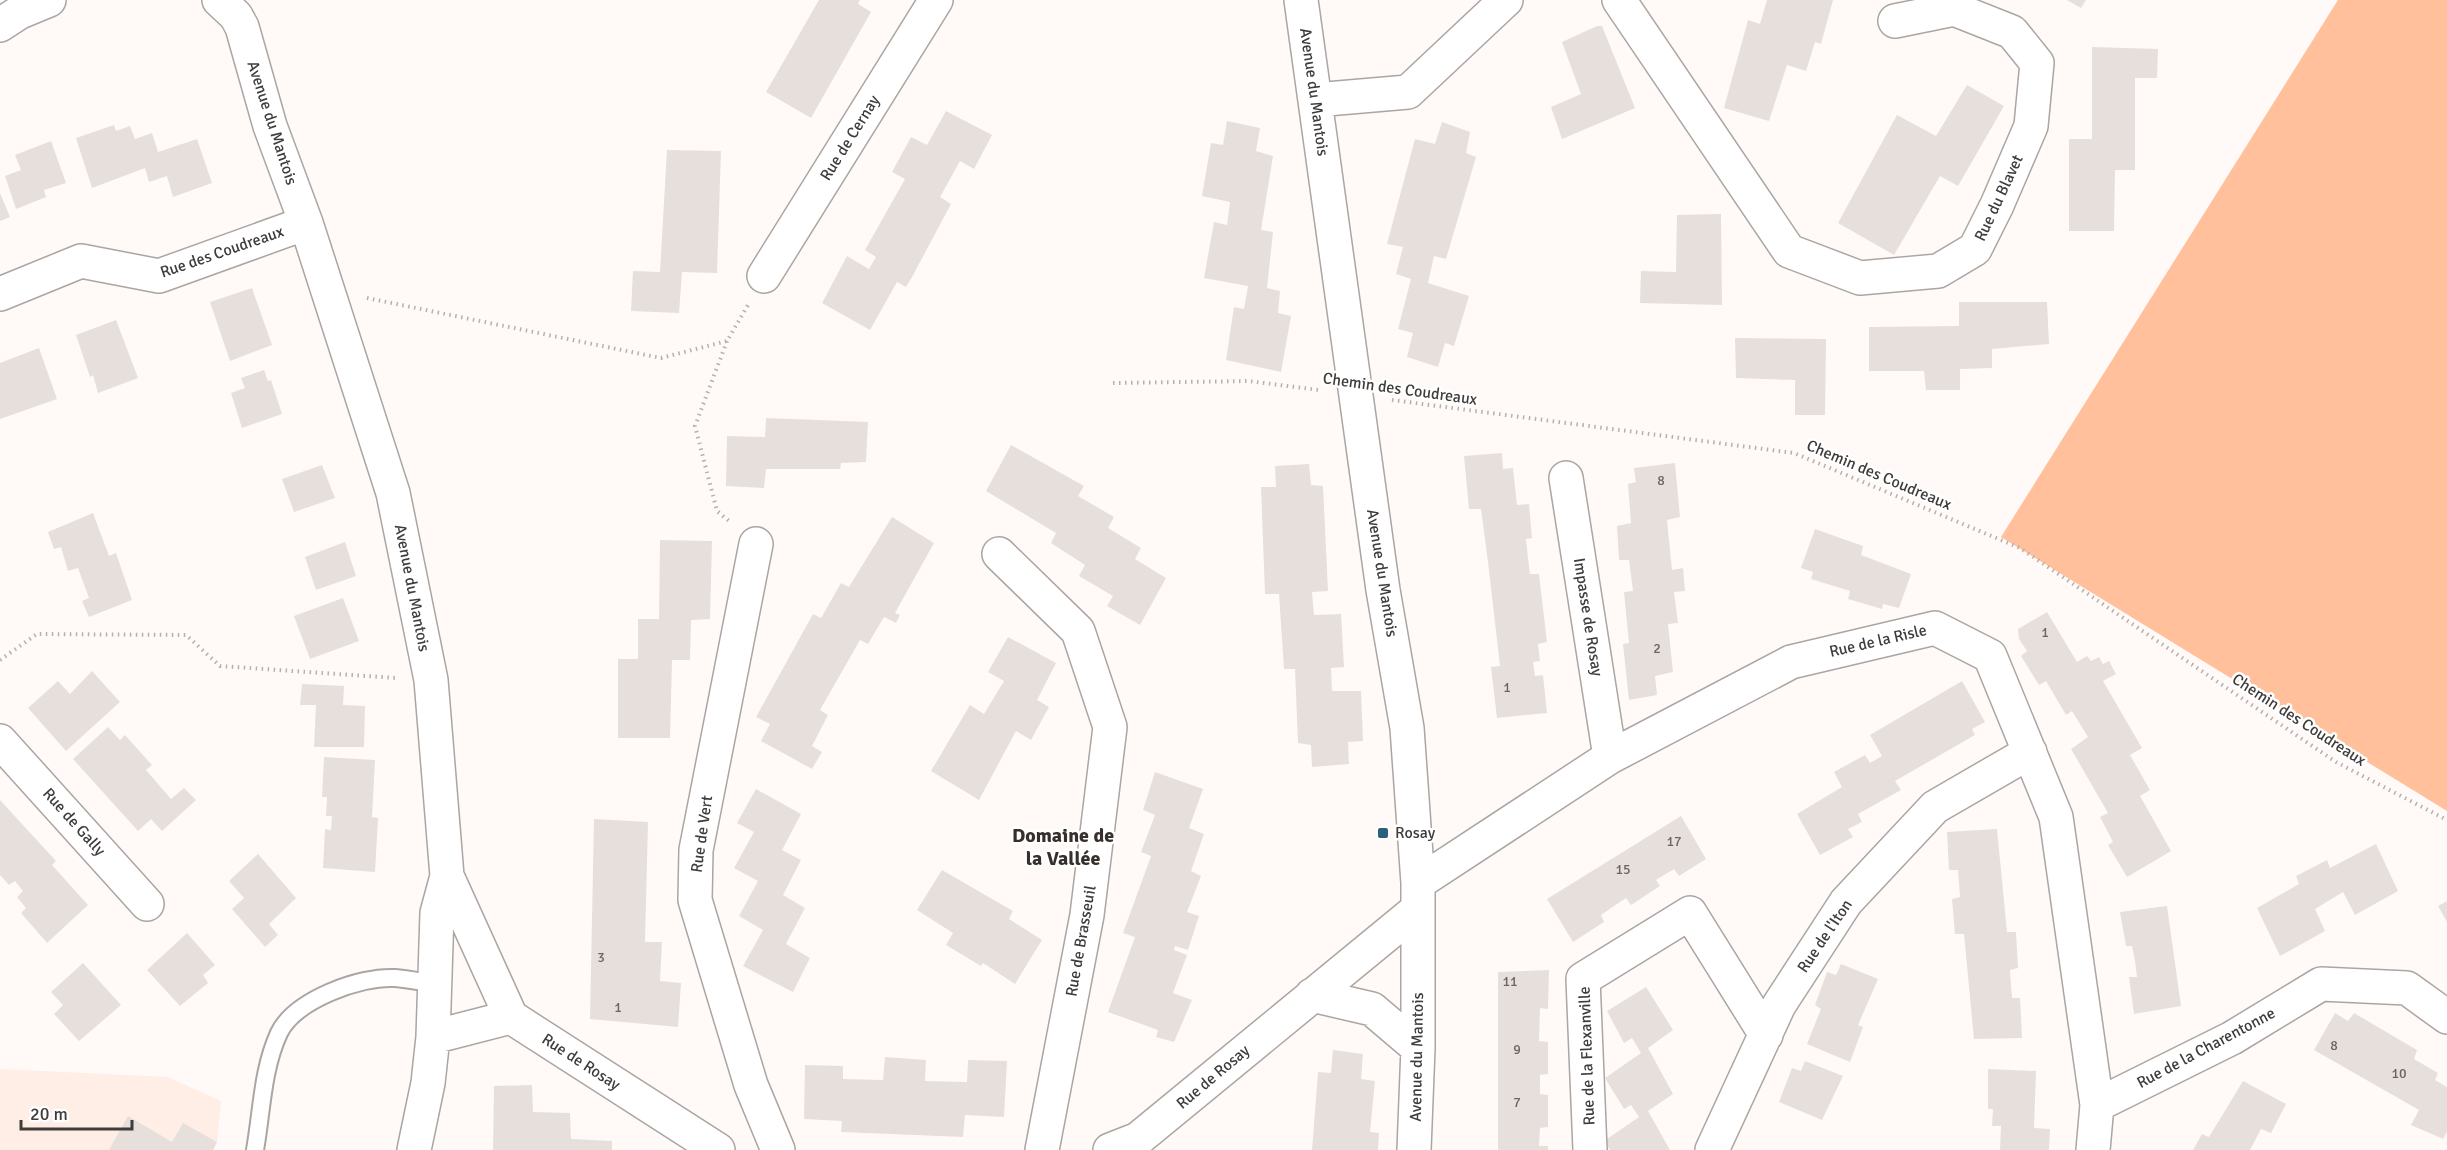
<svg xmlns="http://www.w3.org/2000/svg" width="2447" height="1150" viewBox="0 0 2447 1150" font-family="Signika,sans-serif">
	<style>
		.built { fill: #feeee6 }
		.green { fill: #ffc09b }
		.building { fill: #e7dfdb }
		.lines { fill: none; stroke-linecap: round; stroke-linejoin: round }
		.service-casing { stroke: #aca5a1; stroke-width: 20 }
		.minor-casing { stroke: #aca5a1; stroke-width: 36 }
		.path { stroke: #b4b0ae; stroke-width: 4; stroke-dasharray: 1.5 4.5; stroke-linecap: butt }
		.service { stroke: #fff; stroke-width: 16 }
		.minor { stroke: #fff; stroke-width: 33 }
		.poi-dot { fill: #2a627c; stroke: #fff; stroke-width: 2 }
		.labels { text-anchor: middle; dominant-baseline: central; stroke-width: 5; stroke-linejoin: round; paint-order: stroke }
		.number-label { font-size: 14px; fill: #696562 }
		.street-label { font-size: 16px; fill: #3f3c3a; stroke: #fff }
		.poi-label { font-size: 16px; fill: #3f3c3a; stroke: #fff; text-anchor: start }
		.quarter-label { font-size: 20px; font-weight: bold; fill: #36302d; stroke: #fff }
	</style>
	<rect width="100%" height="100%" fill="#fffaf8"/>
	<path class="built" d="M0,1069L168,1077L221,1101L217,1142L213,1150H0Z"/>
	<path class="green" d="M2338,0H2447V811L2001,537Z"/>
	<path class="building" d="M819,0H860L858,4L871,12L811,118L766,92Z
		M1767,0H1833L1821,44L1815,42L1806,71L1787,65L1769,121L1724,108L1748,20L1760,24Z
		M2067,0H2086L2081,8Z
		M1597,26H1602L1635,108L1562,139L1551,107L1581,94L1562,42Z
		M2092,47L2158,49L2157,78H2135V170H2115L2114,231H2069V139H2092Z
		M1967,85L2004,106L1958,186L1940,176L1894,255L1838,223L1897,115L1936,136Z
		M946,111L992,135L974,169L960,161L940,197L951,204L912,277L906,287L897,282L870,330L822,303L847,256L869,269L876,257L865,250L905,179L892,172L911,137L927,145Z
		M1227,121L1260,128L1256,151L1273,156L1261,230L1273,232L1267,288L1280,291L1278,313L1291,316L1281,372L1226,360L1234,307L1244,309L1248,286L1204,278L1214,222L1227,225L1230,202L1202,196L1211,143L1223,145Z
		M1442,122L1470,132L1466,153L1476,157L1446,259L1434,256L1428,283L1469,296L1454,346L1445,343L1438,367L1407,357L1413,333L1398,329L1411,279L1396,274L1403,247L1387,244L1415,139L1435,144Z
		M114,125L116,131L130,126L135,139L152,133L158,152L197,139L212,183L173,197L167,176L149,182L145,168L92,188L76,138Z
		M51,141L66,183L44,190L46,197L16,209L5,176L21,170L15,155Z
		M667,150L721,151L717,273L682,272L679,313L631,311L633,271L660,272Z
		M0,193L10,217L0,221Z
		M1721,214L1722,305L1640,303L1641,271L1676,272L1677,215Z
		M252,288L272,345L230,361L210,302Z
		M1959,302H2047L2049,344L1992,349V368L1960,369V390H1926L1924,371H1869V327L1959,326Z
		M116,320L138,378L98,393L93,375L90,377L76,335Z
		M1735,338L1826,339L1825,415H1795V380L1736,378Z
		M39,348L57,399L0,419V363Z
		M264,370L268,381L271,380L282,414L242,428L231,393L245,388L241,378Z
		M766,418L868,422L866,462L841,463L840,469H766L764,488L726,486L727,436L765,437Z
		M1011,445L1084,486L1078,496L1114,517L1108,528L1141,548L1135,559L1166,578L1140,625L1107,606L1113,596L1079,576L1085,565L1051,543L1056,533L986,491Z
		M1502,453L1503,469L1513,468L1517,505L1529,504L1532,538L1526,539L1528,558L1530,574H1539L1547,642L1538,644L1540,661L1533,662L1535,676L1543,675L1547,713L1497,718L1491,667L1500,666L1488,562L1481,509H1469L1464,456Z
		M1675,463L1680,517L1667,520L1672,570L1683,568L1685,591L1674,592L1678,623L1668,624L1673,672L1655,676L1657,695L1629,700L1623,644L1629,643L1624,592L1633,591L1629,560H1619L1617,526L1631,523L1628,484L1636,482L1634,468Z
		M1309,464L1311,485L1323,486L1328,591L1312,592L1314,615L1341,614L1344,667L1331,668L1332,691H1361L1363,741L1348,742L1349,764L1312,767L1311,745L1298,743L1295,669H1284L1279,594H1265L1261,487H1276L1275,466Z
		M322,465L335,498L294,512L282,479Z
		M93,513L109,556L116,553L132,600L89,617L82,601L89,598L78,568L68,571L61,547L54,549L48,532Z
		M892,517L934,543L895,613L900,615L896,623L884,617L868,644L860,640L820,710L828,715L812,746L822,752L812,769L761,741L770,724L756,717L813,614L821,618L841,583L849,587Z
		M1815,529L1863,546L1861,555L1911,574L1899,608L1883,604L1882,609L1848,599L1850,591L1811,579L1813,572L1801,568Z
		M660,540L712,541L710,619L691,620L690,660H672L670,738H618V659H638V619H659Z
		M345,542L356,576L316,590L305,557Z
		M343,598L359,641L310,659L294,616Z
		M2047,612L2077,662L2087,656L2091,661L2099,657L2103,664L2109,661L2116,674L2103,681L2142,748L2130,755L2150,790L2140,796L2171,851L2127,877L2108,845L2113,842L2100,817L2108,813L2071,749L2088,737L2072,711L2066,715L2046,681L2039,685L2021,656L2027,651L2019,639L2018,629Z
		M1008,637L1056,663L1037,700L1049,707L1031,740L1016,731L979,800L931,771L970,705L984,714L1004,681L988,672Z
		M92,671L120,702L66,751L28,708L58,681L70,694Z
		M1962,681L1985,722L1972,729L1975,735L1895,781L1901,790L1858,814L1862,822L1848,829L1853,837L1820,855L1797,814L1842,787L1834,772L1865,755L1870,763L1882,756L1870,735Z
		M302,684L344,686L343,705L365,706L364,747H314L316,705H300Z
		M108,727L120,740L125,735L152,765L146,770L171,799L184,788L196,800L162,831L151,819L138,831L73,759Z
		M324,757L375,760L372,817L378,818L375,872L323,868L325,829L331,830L332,816H326L327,797H322Z
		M1155,772L1203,789L1189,828L1204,834L1191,871L1201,876L1187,912L1199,916L1188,950L1175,946L1174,950L1187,955L1173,993L1192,1000L1174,1042L1156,1037L1158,1030L1108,1012L1135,937L1123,933L1151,856L1141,852L1155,815L1143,810Z
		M756,789L801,814L782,850L801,860L783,895L805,908L786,944L810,958L793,992L743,966L763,930L739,916L758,881L734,868L754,832L737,823Z
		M0,800L56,861L52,865L88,905L47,943L21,913L26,908L17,897L23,891L15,881L9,885L0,875Z
		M1681,816L1706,859L1679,876L1674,869L1656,880L1660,886L1631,905L1626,898L1611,908L1601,915L1604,922L1573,942L1547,899Z
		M594,819L648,822L645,942H662L660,981L681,983L678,1027L590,1019Z
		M1997,829L2007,932H2016L2018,968L2010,970L2011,985L2012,998H2020L2022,1038L1974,1039L1964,934H1955L1952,899L1960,897L1958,870H1949L1947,832Z
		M2376,844L2398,891L2355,915L2343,892L2315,909L2325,931L2280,956L2257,908L2299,884L2296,876L2327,860L2330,868Z
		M258,854L296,898L269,924L278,935L265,947L232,909L244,898L229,881Z
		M942,870L1013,911L1009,919L1042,940L1015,984L983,963L981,966L946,945L953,933L917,910Z
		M2447,901V922L2438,906Z
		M2167,906L2181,1006L2134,1014L2129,977H2137L2135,961L2132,946H2126L2120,912Z
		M187,933L215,965L203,975L208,983L180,1006L147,970Z
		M83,963L121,1005L79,1041L54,1014L63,1005L51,992Z
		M1841,964L1878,979L1858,1025L1863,1027L1850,1062L1807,1044L1821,1009L1815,1005L1827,972L1836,975Z
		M1549,970L1548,1009L1540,1008L1539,1041L1548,1042V1074L1540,1075V1094L1548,1095V1127L1540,1128L1539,1146H1548V1150H1498V972Z
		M1646,987L1673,1030L1648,1048L1673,1094L1648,1111L1670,1150H1610L1604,1141L1639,1117L1631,1105L1624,1109L1605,1078L1641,1053L1632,1038L1624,1043L1607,1011Z
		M2335,1013L2348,1021L2354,1013L2417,1050L2414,1059L2438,1073L2435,1080L2447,1087V1132L2443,1139L2411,1125L2419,1110L2314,1050Z
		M1333,1050L1363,1054L1361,1079L1375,1081L1370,1132L1379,1133L1378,1150H1312L1318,1072L1331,1073Z
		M885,1057L926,1060L925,1081L967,1082L968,1060L1007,1061L1004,1117L965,1115L963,1137L841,1132L842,1121L804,1119L805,1065L843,1066V1079L883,1080Z
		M1805,1061L1843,1076L1822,1120L1779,1102L1792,1068L1801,1071Z
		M1988,1069L2036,1071L2034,1128L2050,1129L2049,1150H2000L2001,1126H1992L1993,1109H1988Z
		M2243,1081L2286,1104L2271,1133L2261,1129L2250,1150H2193L2202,1134L2209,1137Z
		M532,1085L533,1112L570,1113L571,1139L612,1141V1150H493L494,1086Z
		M128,1116L172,1142L183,1123L217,1142L213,1150H109Z"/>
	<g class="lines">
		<g class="service-casing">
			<path id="service" d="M255,1150C262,1111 262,1070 279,1033C295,1000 360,976 395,978C408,979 422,982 436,984"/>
		</g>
		<g class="minor-casing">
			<path id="minor" d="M219,0L236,16L242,27L270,126L306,223L393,493L431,680L447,876L437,913L433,1037L428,1083L414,1150
				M1301,0L1383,590L1407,728L1418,883V1048L1414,1150
				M1619,0L1789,251L1860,278L1938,271L1975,249L1997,205L2031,126L2037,63L2012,32L1954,9L1895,21
				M0,25L20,12L49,0
				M1315,100L1408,92L1506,0
				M764,276L936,0
				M0,294L81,261L159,276L306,223
				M1566,478L1610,757
				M756,544L696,850L695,900L751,1085L778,1150
				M999,554L1078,631L1110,727L1087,915L1042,1150
				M0,741L147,904
				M447,876L511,1017
				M1418,883L1610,757L1791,662L1935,628L1990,656L2056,817L2097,1105L2093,1150
				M1312,995L1372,1009L1418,1048
				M433,1037L511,1017L718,1150
				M2097,1105L2232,1038L2321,984L2407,988L2447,1017
				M1110,1150L1138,1139L1418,909
				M1590,1150L1583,979L1690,913L1766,1035
				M1712,1150L1779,1005L1846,902L1935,807L2030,752"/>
		</g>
		<path class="path" d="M367,298L661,358L727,341L748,305
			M727,341L695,426L717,511L729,521
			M1113,383L1248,381L1319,390
			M1392,400L1794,453L2020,548L2336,762L2447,820
			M0,660L37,634L186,635L220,666L396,678"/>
		<use href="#service" class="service"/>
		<use href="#minor" class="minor"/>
	</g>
	<rect class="poi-dot" x="1377" y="827" width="12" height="12" rx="3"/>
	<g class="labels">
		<g class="number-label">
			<text x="1661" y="480">8</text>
			<text x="2045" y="632">1</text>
			<text x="1657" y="648">2</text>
			<text x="1507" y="687">1</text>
			<text x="1674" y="841">17</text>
			<text x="1623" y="869">15</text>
			<text x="601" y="957">3</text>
			<text x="1510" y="981">11</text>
			<text x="618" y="1007">1</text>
			<text x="2334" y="1045">8</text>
			<text x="1517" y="1049">9</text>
			<text x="2399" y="1073">10</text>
			<text x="1517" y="1102">7</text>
		</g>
		<g class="street-label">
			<text transform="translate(1314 92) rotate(82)">Avenue du Mantois</text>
			<text transform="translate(272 123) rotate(72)">Avenue du Mantois</text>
			<text transform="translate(850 138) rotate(-58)">Rue de Cernay</text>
			<text transform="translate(1999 198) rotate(-65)">Rue du Blavet</text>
			<text transform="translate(222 252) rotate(-19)">Rue des Coudreaux</text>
			<text transform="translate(1400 389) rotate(8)">Chemin des Coudreaux</text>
			<text transform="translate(1879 475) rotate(23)">Chemin des Coudreaux</text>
			<text transform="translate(1382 573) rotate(81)">Avenue du Mantois</text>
			<text transform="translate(412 588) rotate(79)">Avenue du Mantois</text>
			<text transform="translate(1588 617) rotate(81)">Impasse de Rosay</text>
			<text transform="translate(1878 641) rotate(-13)">Rue de la Risle</text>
			<text transform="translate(2299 720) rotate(33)">Chemin des Coudreaux</text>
			<text transform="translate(74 822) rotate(48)">Rue de Gally</text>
			<text transform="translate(702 834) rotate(-82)">Rue de Vert</text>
			<text transform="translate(1825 936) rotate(-56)">Rue de l'Iton</text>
			<text transform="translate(1081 941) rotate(-80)">Rue de Brasseuil</text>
			<text transform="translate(2206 1048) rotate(-28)">Rue de la Charentonne</text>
			<text transform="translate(1587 1056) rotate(-92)">Rue de la Flexanville</text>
			<text transform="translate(1417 1057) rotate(-89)">Avenue du Mantois</text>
			<text transform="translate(581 1062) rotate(33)">Rue de Rosay</text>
			<text transform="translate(1213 1077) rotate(-40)">Rue de Rosay</text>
		</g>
		<g class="poi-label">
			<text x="1395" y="833">Rosay</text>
		</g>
		<g class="quarter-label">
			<text x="1063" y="835">Domaine de<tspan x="1063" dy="23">la Vallée</tspan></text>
		</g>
	</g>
	<path d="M21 1120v9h111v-9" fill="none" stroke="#3f3c3a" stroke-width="3"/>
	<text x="30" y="1120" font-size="18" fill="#3f3c3a" stroke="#ffffff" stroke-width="4.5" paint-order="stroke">20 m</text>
</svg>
